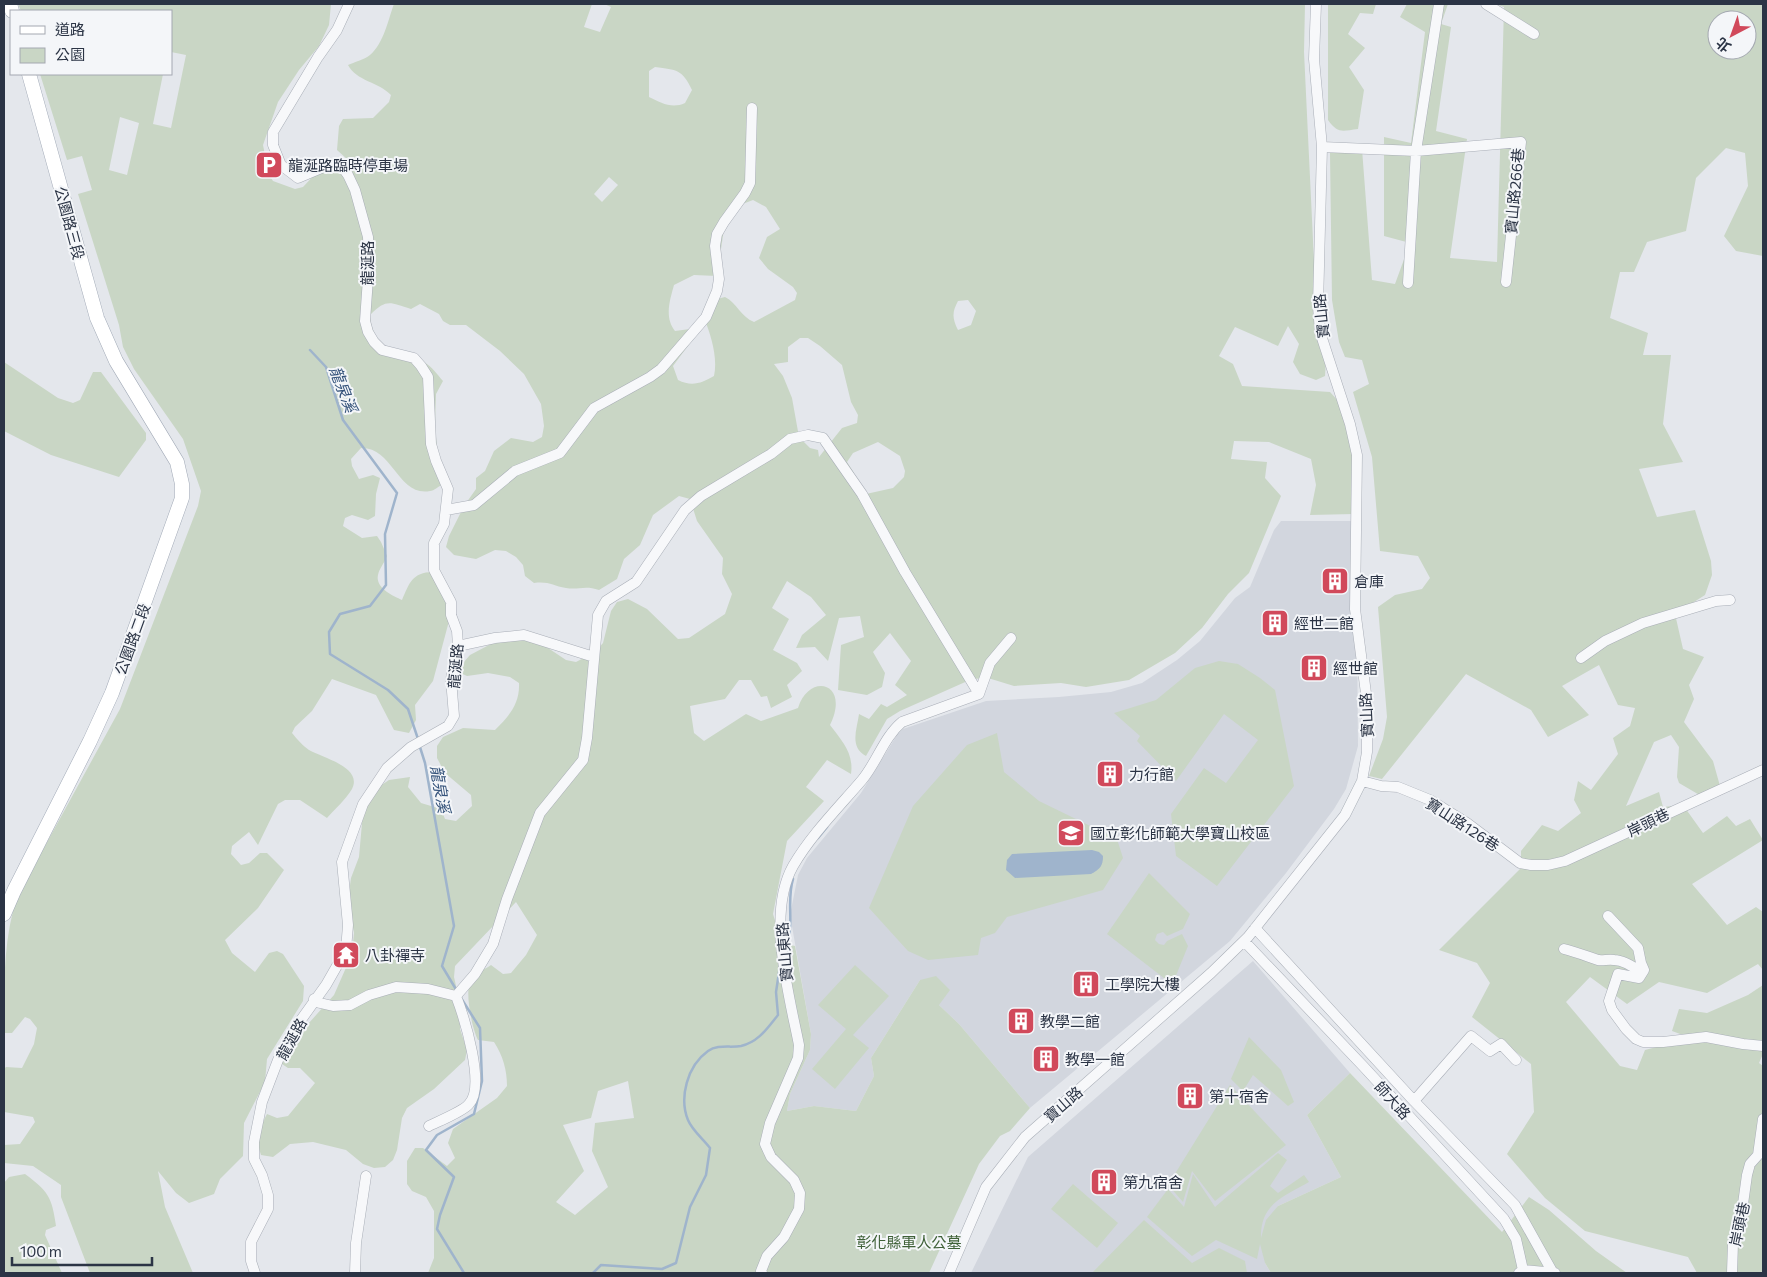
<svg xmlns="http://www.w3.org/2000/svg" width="1767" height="1277" viewBox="0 0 1767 1277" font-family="Commissioner,'Noto Sans TC',sans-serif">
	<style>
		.built { fill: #d2d6de }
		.green { fill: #c9d6c5; fill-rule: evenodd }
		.water { fill: #9fb4cc }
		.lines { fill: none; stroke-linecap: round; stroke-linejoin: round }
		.stream { stroke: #9fb4cc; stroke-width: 2.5 }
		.minor-casing { stroke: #a9aeb7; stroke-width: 11 }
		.major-casing { stroke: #a3abb8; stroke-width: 15 }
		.minor { stroke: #f7f8fa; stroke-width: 10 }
		.major { stroke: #fff; stroke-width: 14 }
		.labels { text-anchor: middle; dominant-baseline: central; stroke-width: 4; stroke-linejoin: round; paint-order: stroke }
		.poi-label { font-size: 15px; fill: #2b3445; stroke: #f4f6f9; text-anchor: start }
		.street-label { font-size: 15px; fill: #2b3445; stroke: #f4f6f9 }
		.park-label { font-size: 15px; fill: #3f6138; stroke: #f4f6f9 }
		.water-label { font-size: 16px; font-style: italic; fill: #34527a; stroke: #f4f6f9 }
	</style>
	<rect width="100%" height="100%" fill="#e4e7ec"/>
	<path class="built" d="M1281,521H1356L1358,746L1346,789L1334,809L1286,873L1230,941L1030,1108L959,1024L939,1005L920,980L871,1058L874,1076L856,1111L814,1106L787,1111L790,1094L810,1050L811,1034L790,915L798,875L807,858L861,793L897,735L903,729L986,701L1059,697L1111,692L1142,683L1177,660L1200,641L1235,598L1250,587L1274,530Z
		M1253,961L1350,1073L1307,1115L1341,1177L1278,1206L1265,1263L1271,1273H971L1028,1157Z"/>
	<path class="green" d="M18,4H331L329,25L319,46L299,70L278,102L263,145L269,175L273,181L295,189L303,187L319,170L341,168L348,160L337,150L339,126L343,119L373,118L389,102L391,95C379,82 356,81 348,65C354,62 364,60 370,55C384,43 388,20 394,4H592L584,27L600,32L611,7L604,4H1305L1304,52L1316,303L1326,360L1325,376L1316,380L1300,374L1293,362L1299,344L1288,326L1278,346L1235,327L1219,356L1233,364L1242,386L1330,392L1341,404L1354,453V514L1310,515L1316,485L1311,459L1269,442L1234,441L1231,459L1267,462L1265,478L1281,496L1249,573L1228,594L1202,628L1175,653L1129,680L1086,687L1061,683L1014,686L988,678L972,679L900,711L887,719L866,756C849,747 857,729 859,714L869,719L881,704L887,707L907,695L895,685L911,661L890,633L873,652L885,673L882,687L867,695L838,690L841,645L864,637L860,616L839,618L828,661L815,647L796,648L802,635L826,615L811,597L787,581L772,608L789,619L773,650L797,663L802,671L787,685L792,697L771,708L767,696L761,697L751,680H739L725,699L690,706L694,733L704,741L746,714L761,721L798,708C809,672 851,682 830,725C842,741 854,753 851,774L827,760L806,787L824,801L787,841L773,914L782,943L795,946L811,1034L810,1050L790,1094L787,1111L814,1106L856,1111L874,1076L871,1058L920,980L936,976L950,990L939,1005L959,1024L1030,1108L1010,1131L1000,1136L979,1164L929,1273H428L434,1258V1211L426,1197L412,1191L407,1184V1161L415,1148H423L447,1166L455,1158L448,1143L453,1129L497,1098L507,1086C507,1070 503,1056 494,1042L478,1040C472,1029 464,990 471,979C475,973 486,969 491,965L503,974L511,973L526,955L537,935L516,902L455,966L454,977L461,1008L460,1029L467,1050L465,1060L434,1089L407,1108L402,1118L397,1150L393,1160L385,1167L374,1168L363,1164L346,1150L313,1142L290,1144L273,1157L261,1155C255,1137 259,1130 267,1114L277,1118L288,1116L315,1083L300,1068H288L279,1062L283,1052L334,995L352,954L354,933L348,900L351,878L359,857L363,812L371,792L389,780L410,777L408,787L421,803L441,809L445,819L456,821L472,806L471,795L445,773L437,758V746L443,737L463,728L495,730C509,716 520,704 519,683L510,677L488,673L467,676L456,671L470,655L489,645L496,637L539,642L566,660L576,662L595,652L603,643L611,611L617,602L628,599L647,609L678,639L689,638L725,614L732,594L722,574L723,558L697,521L690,499L679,496L653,515L640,545L624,559L617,579L599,590C585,585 579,590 566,588C553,586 549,581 534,583L525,576L523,565L516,557L506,551L495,550L476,559L454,555L446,547L449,536L464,506L476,489V478L485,471L494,451L511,438L533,442L542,437L544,426L541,404L524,374L500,351L466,325H450L443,321L439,314L420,304L411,309C390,303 387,298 370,315C370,330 380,347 394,353C403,357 415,357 424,362C432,367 437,374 443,381L436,394L435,424L438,462L443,484C439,486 434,491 430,491C398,497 393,447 361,448L351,459L352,466L359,479L373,475L380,478L376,494L375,516L368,520L352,515L345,518L343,526L362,538L377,536L381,542L387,556C385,562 379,569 378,575C375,588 393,596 402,600C409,584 412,572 433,572L448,606L449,621L433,681L415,705L416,720L409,733L394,730L376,695L332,679L312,711L295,727L292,733C297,739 303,746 309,750C323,758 363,767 352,789C346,799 335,809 327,818L300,800H285L278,804L258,845L249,832L232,846L231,854L241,865L249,863L260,853H267L284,870L258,908L225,940L232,953L255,972L269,953L277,951L283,954L304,986L303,1001L267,1059L265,1082L244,1123L243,1156L220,1179L214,1194L189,1203L176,1193L158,1171L165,1207L193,1273H90L61,1197V1185L33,1166L4,1163V1145L20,1144L35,1122L33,1117L4,1112V1069L6,1067L22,1068L34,1044L37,1028L30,1019L25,1017L12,1033H4C4,987 3,940 17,897L120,709L198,506L201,491L183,439L134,369L123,347L119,325L78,194L92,190L82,156L67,160L40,74H163L153,124L171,128L186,55L171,52V11H21ZM655,67C677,70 682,69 692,90L685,103C672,109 661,103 649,97V71ZM120,117L139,123L127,175L109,170ZM609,177L618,185L602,202L594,194ZM753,200L766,207L780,229L767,237L759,258L768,269L793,287L797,293L795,300L754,322C741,317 737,303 725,297L717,299L704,318C711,335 718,358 714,376C702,383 692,387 678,380L673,366L696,335L690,329L675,331C664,317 670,300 674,285L694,275L717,276L725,222L732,208ZM968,300L976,311L971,325L958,330C952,318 952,312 958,301ZM800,338H808L820,346L842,365L851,402L858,415L857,423L842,428L819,457L818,450L810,448L799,437L792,398L783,376L774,364L788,362V347ZM878,442L900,456L905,471L904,477L893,488L866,494L849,480L854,473L847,462L853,453ZM628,1081L634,1118L595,1123L592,1151L608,1187L575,1215L556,1202L584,1171L563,1125L591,1118L598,1091Z
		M1328,4H1376L1373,14L1360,13L1348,34L1365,48L1349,67L1364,90L1358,129C1342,131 1338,134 1328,120Z
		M1407,4H1448L1441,24L1451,27L1436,131L1467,139L1450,258L1497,262L1504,7L1495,4H1763V256L1736,251L1724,236L1748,186L1745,153L1726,148L1696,178L1686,231L1647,242L1634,272H1620L1610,318L1648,333L1643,355H1671L1663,424L1683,462L1639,469L1657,517L1695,510L1711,561L1712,575L1705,595L1675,614L1683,649L1704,657L1689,685L1694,699L1684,722L1713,761L1720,786L1708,800L1679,783L1677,777L1679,747L1671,735L1654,742L1626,806L1659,792L1663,807L1683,805L1703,833L1727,816L1736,826L1750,819L1763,840L1692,884L1727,925L1756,907L1763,912V970L1758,964L1707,993L1659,982L1627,1004L1590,977L1566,1002L1620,1066L1637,1070L1645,1050L1691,1038L1672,1031L1679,1009L1707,1013L1748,995L1763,985V1054L1759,1063L1763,1066V1273H1697L1688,1257L1585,1231L1545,1198L1507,1154L1534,1112L1531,1064L1472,1017L1490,983L1477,963L1439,950L1521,868V851L1542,825L1558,831L1581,813L1574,800L1578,781L1591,790L1618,754L1613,738L1630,726L1635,708L1618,705L1599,665L1562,686L1589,715L1548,737L1531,710L1466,674L1382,779L1369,776L1383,739L1387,717L1378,607L1395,595L1422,589L1430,578L1418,556L1380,551L1372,457L1353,392L1369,384L1362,360L1345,357L1339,342L1332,300L1330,153L1362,149L1372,280L1395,284L1410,243L1384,236V137L1411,143L1425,32L1400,17ZM1717,20H1747V50H1717Z
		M4,362L58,398L73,403L80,400L93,372H101L146,433V440L119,477L51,455L4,431Z
		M1219,661L1238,664L1260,678L1275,690L1294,786L1217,886L1176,856L1171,814L1204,768L1226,783L1258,740L1224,714L1176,781L1137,741L1140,736L1114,713L1156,700L1195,668Z
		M997,733L1004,772L1039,801L1117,839L1123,858L1103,890L1007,917L995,933L981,938L978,955L928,960L908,951L869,908L913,806L967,745Z
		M1149,873L1190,914L1183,929L1167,936L1163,932L1157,934L1155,940L1159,944L1164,945L1167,941L1182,934L1188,946L1175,978L1169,982L1107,934Z
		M855,965L889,996L853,1035L869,1048L835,1089L812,1069L846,1029L818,1005Z
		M1249,1037L1281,1070L1294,1102L1288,1106L1253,1075L1243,1091L1231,1079Z
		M1350,1073L1502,1232L1529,1197L1549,1210L1596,1251L1627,1273H1271L1265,1263L1260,1244L1257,1259L1216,1240L1192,1256L1147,1217L1168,1189L1184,1207L1193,1174L1215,1207L1278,1153L1287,1160L1270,1186L1278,1193L1304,1175L1309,1182C1283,1197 1260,1204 1261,1238L1266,1220L1278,1206L1341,1177L1307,1115Z
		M1230,1085L1286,1145L1215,1201L1192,1171L1183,1202L1168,1185Z
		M25,1174C48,1191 52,1197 56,1226L46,1230L45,1235L62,1273H4V1183L9,1177Z
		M1073,1184L1118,1223L1097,1248L1051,1209Z
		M1144,1220L1192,1263L1219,1248L1245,1261L1247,1273H1092Z"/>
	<path class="water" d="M1092,850L1099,852L1103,856C1103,866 1100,869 1091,874L1015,878L1006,870L1007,860L1012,854Z"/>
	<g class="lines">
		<path class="stream" d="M310,350L326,367L343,420L397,493L385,534L386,585L370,606L340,614L329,632L330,654L388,690L408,709L418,739
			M419,744L425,763L454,926L442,966L457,991
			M818,838L827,827
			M786,947C795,925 786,901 793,879
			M461,998L480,1028L482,1081L474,1114L437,1135L426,1150L454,1177L440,1215L437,1229L464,1273
			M593,1273L601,1265L662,1269L676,1263L690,1207L706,1175L710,1148C703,1139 692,1130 688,1120C679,1098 687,1066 708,1051C718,1044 730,1048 741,1046C759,1042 768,1027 778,1015L776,992L780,966"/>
		<g class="minor-casing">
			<path id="minor" d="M1486,4L1534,34
				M1322,147L1416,151L1521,142L1506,282
				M1408,283L1416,151L1439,4
				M446,510L474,505L515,471L560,453L594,408L650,377L661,369L706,317L717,291L719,279L715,246L717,234L724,222L745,193L750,183L752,108
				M458,646L495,638L524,635L594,657
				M1581,658L1605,641L1643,623L1716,601L1730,600
				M979,694L990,663L1011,638
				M1362,781L1381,786L1398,787L1430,800L1467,823L1520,863L1531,865H1548L1565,861L1763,770
				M1608,916L1638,948L1641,963L1644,970L1639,978L1618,974L1609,1001L1612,1010L1626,1029L1636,1039L1643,1042H1663L1706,1037L1743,1044L1763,1046
				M1255,928L1414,1101L1515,1205L1553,1273
				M1244,941L1363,1066L1504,1219L1516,1239L1523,1270
				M1564,949C1576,952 1586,956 1598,960C1603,961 1608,959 1614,960C1624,960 1634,967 1642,973
				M456,996L475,974L493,944L507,899L540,813L583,760L587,738L598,615L606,601L636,582L685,510L701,496L771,454L790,439L808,435L823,438L862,494L905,572L979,694
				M314,999L320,1003L333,1006L350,1005L369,995L396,987L428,989L456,996C464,1017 486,1086 469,1104C464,1111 437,1122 429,1126
				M1414,1101L1471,1036L1490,1051L1501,1044L1516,1060
				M255,1273L251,1261V1242L268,1209V1195L262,1175L254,1159V1142L262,1102L278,1060L293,1031L326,985L346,950L348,925L342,862L363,804L387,768L411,747L448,726L454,716L451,679L458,646L457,631L451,615V602L434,570V543L444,524L448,489L436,461L431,444L428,377L421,366L414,358L382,350L374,342L368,332L365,321L369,264L368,237L355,190L348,175L343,168L331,164L298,178L281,165L273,145V132L318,57L337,30L349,4
				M355,1273L356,1243L366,1176
				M762,1273L761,1271L767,1256L784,1237L799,1209L800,1193L794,1180L771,1157L765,1144L770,1123L798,1058L799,1045C789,994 766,914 793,866C811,835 838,808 862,780C877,762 884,737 902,722L979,694
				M949,1273L986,1187L1025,1137L1211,973L1248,937L1345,815L1362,781L1367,752V701L1355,609L1357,455L1350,424L1320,332L1318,306L1322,147L1314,59L1316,4
				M1519,1273L1523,1270L1555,1273
				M1732,1273L1733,1243L1742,1211L1747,1175L1750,1164L1758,1155L1763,1119"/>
		</g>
		<g class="major-casing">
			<path id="major" d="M10,4L12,11
				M4,914L14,891L90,741L112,693L182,498V484L177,462L116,361L97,318L29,74"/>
		</g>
		<use href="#minor" class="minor"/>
		<use href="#major" class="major"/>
	</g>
	<defs>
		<g id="parking-square" transform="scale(1.4375)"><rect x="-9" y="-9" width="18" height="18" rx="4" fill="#d1495b" stroke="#f4f6f9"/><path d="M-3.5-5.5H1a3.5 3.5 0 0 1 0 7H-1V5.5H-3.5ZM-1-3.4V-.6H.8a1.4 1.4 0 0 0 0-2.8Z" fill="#fff"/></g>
		<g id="building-square" transform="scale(1.4375)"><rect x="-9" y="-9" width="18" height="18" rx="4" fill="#d1495b" stroke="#f4f6f9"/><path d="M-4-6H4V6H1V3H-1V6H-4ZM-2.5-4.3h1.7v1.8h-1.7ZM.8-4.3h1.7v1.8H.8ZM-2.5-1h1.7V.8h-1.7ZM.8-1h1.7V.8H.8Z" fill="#fff"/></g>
		<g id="university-square" transform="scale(1.4375)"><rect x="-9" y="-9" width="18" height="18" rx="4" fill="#d1495b" stroke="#f4f6f9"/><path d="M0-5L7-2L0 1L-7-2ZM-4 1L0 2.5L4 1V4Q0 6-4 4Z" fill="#fff"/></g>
		<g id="temple-square" transform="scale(1.4375)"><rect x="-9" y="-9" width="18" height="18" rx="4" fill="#d1495b" stroke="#f4f6f9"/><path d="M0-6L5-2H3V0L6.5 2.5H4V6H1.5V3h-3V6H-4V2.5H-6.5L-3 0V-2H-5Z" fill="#fff"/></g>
	</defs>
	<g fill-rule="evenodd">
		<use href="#parking-square" x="269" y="165"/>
		<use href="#building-square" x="1335" y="581"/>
		<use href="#building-square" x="1275" y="623"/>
		<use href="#building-square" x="1314" y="668"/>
		<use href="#building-square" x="1110" y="774"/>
		<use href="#university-square" x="1071" y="833"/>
		<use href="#temple-square" x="346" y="955"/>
		<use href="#building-square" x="1086" y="984"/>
		<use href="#building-square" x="1021" y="1021"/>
		<use href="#building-square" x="1046" y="1059"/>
		<use href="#building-square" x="1190" y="1096"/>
		<use href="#building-square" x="1104" y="1182"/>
	</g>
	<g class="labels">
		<g class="poi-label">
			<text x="288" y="165">龍涎路臨時停車場</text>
			<text x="1354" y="581">倉庫</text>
			<text x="1294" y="623">經世二館</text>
			<text x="1333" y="668">經世館</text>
			<text x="1129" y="774">力行館</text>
			<text x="1090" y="833">國立彰化師範大學寶山校區</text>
			<text x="365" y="955">八卦禪寺</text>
			<text x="1105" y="984">工學院大樓</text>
			<text x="1040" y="1021">教學二館</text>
			<text x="1065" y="1059">教學一館</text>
			<text x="1209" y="1096">第十宿舍</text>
			<text x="1123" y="1182">第九宿舍</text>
		</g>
		<g class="street-label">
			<text transform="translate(1514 191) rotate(-85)">寶山路266巷</text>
			<text transform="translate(70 223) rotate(75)">公園路三段</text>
			<text transform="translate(367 263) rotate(-90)">龍涎路</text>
			<text transform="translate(1321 316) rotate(-96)">寶山路</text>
			<text transform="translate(132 639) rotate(-70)">公園路二段</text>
			<text transform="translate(455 666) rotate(-85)">龍涎路</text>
			<text transform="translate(1366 715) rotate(-93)">寶山路</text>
			<text transform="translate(1648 822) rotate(-26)">岸頭巷</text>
			<text transform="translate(1463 824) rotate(33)">寶山路126巷</text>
			<text transform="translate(784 952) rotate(-95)">寶山東路</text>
			<text transform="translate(291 1039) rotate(-61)">龍涎路</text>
			<text transform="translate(1393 1100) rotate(48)">師大路</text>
			<text transform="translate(1063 1104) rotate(-41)">寶山路</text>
			<text transform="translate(1739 1224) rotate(-78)">岸頭巷</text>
		</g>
		<g class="park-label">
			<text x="909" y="1242">彰化縣軍人公墓</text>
		</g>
		<g class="water-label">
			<text transform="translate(344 389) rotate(69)">龍泉溪</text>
			<text transform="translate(441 789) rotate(80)">龍泉溪</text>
		</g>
	</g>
	<rect width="1767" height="1277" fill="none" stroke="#2b3445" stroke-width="10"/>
	<rect x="10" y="10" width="162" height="65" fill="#f4f6f9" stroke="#a4a8b1"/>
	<rect x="20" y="26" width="25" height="8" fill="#ffffff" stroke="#a4a8b1"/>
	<text x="55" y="35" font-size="15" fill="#2b3445">道路</text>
	<rect x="20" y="48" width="25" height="15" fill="#c9d6c5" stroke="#a4a8b1"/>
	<text x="55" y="60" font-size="15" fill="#2b3445">公園</text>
	<g transform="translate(1732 35) rotate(221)"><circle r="24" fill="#f4f6f9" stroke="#a4a8b1"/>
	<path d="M0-4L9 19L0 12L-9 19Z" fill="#d1495b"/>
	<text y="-8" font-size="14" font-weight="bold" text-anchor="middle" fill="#2b3445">北</text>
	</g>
	<path d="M12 1257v8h140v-8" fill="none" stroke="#2b3445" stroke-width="2.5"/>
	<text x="20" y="1257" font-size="15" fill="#2b3445" stroke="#f4f6f9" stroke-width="4" paint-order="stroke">100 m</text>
</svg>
